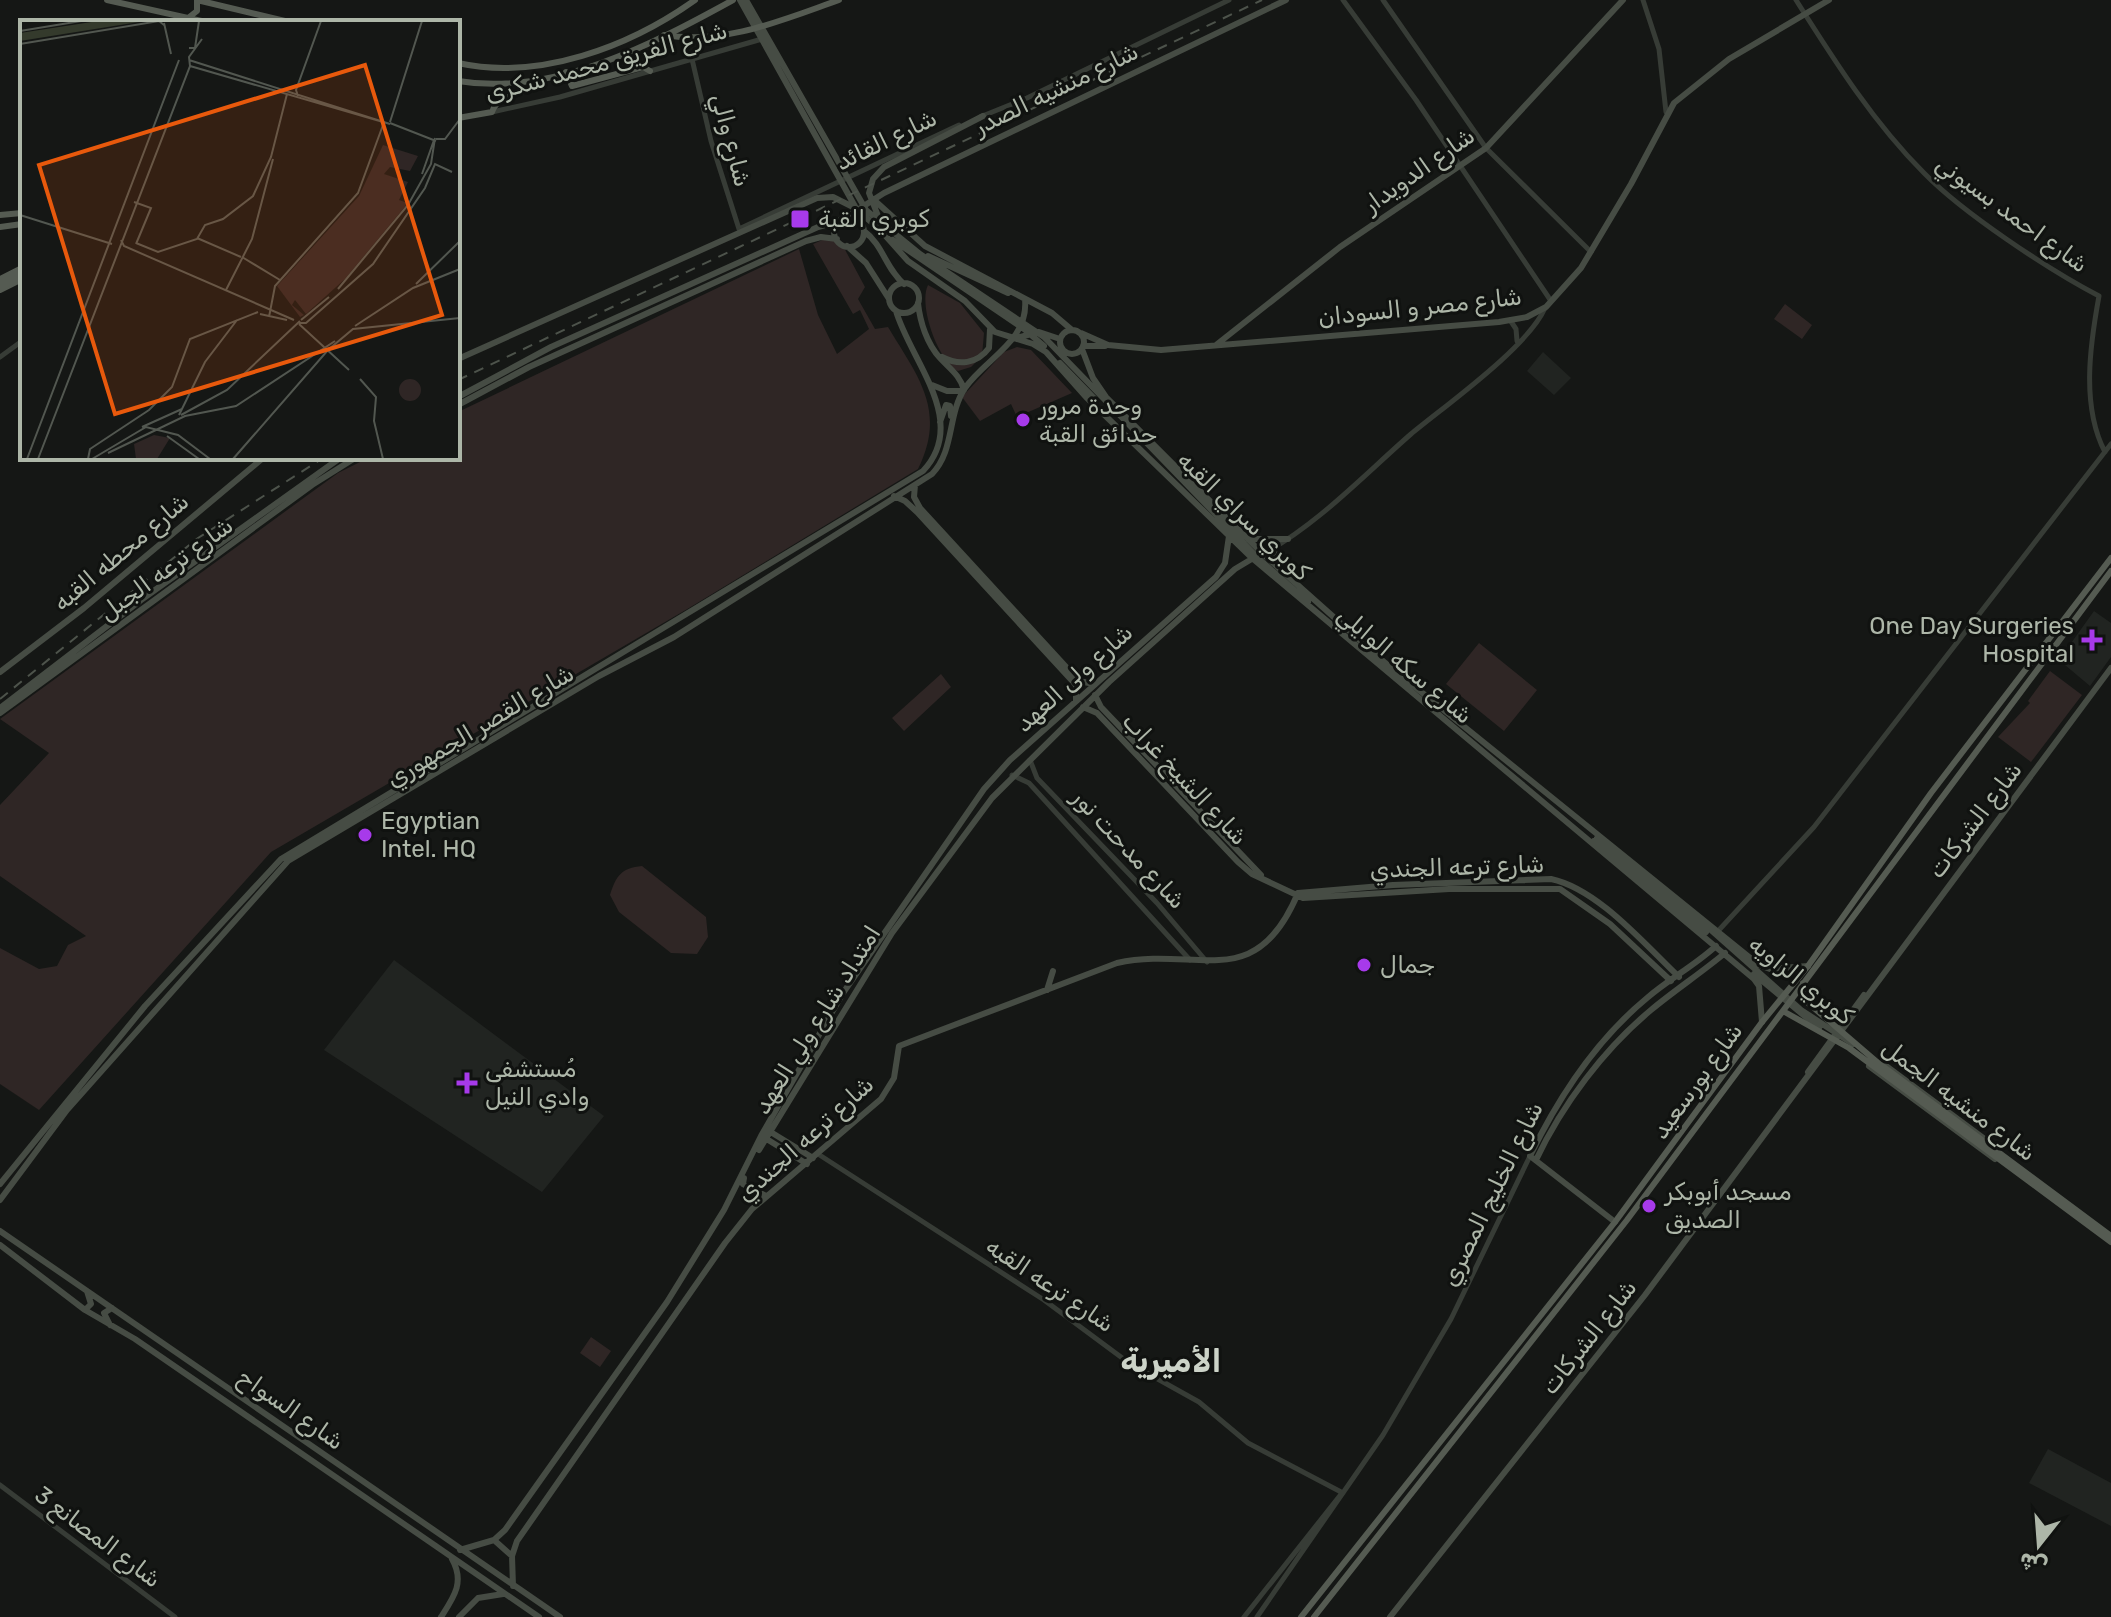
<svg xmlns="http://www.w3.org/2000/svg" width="2111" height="1617" viewBox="0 0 2111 1617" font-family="Rubik,Cairo,sans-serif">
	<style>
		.built { fill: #212421 }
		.green { fill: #2f2625 }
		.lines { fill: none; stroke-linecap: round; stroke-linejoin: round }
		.tertiary { stroke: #373c36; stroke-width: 5 }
		.secondary { stroke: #464c44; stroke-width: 6 }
		.primary { stroke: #555b52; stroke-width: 6 }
		.rail { stroke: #4d534b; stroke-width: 2; stroke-dasharray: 10 8; stroke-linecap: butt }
		.poi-dot { fill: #a73aea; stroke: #101210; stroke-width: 3 }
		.labels { text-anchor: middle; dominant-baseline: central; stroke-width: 6; stroke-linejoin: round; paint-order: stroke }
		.street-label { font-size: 24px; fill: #adb6a8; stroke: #101210 }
		.poi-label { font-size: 24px; fill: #adb6a8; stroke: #101210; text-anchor: start }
		.district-label { font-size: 32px; font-weight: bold; fill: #ccd3c8; stroke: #101210 }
		.inset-road { fill: none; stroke: #525750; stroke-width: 2 }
		.view { fill: #e8590c; fill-opacity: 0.15; stroke: #e8590c; stroke-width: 4 }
		.inset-edge { fill: none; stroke: #adb6a8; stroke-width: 4 }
	</style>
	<rect width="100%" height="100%" fill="#151715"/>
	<path class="built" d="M1543,352L1571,378L1554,395L1527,371Z
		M2094,611L2111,623V657L2090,686L2059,660Z
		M394,960L604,1116L542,1192L324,1050Z
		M2048,1449L2111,1483V1526L2029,1483Z"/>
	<path class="green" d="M829,237L842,244L865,287L858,299L875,329L888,327C918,377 947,410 918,469L689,608L271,852L39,1110L0,1084V948L39,969L57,966L68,945L86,936L0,876V805L49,753L0,719L338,473L368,458H458V412L799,249L818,315L837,354L869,329L860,310L853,314L813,244Z
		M928,285L960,303L984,333L982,356L971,367L958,371C938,361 918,305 928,285Z
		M1785,304L1812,325L1802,339L1774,319Z
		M1017,347L1031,350L1072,393L1017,417L1011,404L980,421L962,397L1004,352Z
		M1479,643L1537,690L1504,731L1446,684Z
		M2050,671L2082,695L2031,762L1998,737L2030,703L2028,701Z
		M941,674L951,687L904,731L892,718Z
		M642,866L706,917L708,937L697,954L671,953L619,912L610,895C616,876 621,868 642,866Z
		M591,1337L611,1351L600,1367L580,1353Z"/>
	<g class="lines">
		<path class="tertiary" d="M1343,0L1416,100L1551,301
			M1383,0L1486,148L1591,252
			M1643,0L1659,49L1666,112
			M1796,0C1834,60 1873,122 1924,173C1963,213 2049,270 2099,296C2090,345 2081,406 2105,452
			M692,59L711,141L739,229L959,125
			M492,112L560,97L762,39
			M980,117L1027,98L1229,0
			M1510,320L1516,329L1517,341
			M0,357L22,341
			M1263,554C1317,525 1364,475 1411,434C1446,405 1528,347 1545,308
			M1030,760L1037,778L1157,903L1207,962
			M1012,775L1029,783L1190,960
			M1719,930L1814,827L2111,444
			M818,1154L1044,1300L1129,1363L1199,1402L1248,1443L1343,1493
			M0,1485L175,1617
			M1244,1617L1342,1493
			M1257,1617L1383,1435L1451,1319L1530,1156"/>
		<path class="secondary" d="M740,0L857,210L884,233
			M746,0L866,210L920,254L1044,337L1260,560L1308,602
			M873,199L925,246L1052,313L1072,330
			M834 232a15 15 0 1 1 30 0a15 15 0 1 1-30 0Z
			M845,218L884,193L1286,0
			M880,221L869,193L873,179L884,167L983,116
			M864,231C883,245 886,269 904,284
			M883,233L908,261L965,301L995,332L1033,344L1046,352L1086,397L1252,558L1754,979L1759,986L1762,1022
			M893,240L1024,329L1044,346
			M847,246L866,263L889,299
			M928,256L1008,293
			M889 298a15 15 0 1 1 30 0a15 15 0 1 1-30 0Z
			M918,303C920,322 927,344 940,358C950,369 960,375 964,390
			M1060 342a12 12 0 1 1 24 0a12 12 0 1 1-24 0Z
			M1081,333L1108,345L1161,350L1499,322L1527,317L1546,307L1581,268L1631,184L1674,103L1729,59L1829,0
			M1016,338L1039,332L1060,339
			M1216,345L1340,247L1486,148L1623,0
			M1083,346H1105
			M1082,349L1093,378L1106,397L1263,554L1383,661L1759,965L1770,969L1808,966
			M942,357C959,366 977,364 989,348L990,329
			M458,359L817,198L833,197L853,207
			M1060,363L1094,398
			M932,385L947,391H963
			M458,397L551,347L818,227L839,221
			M458,405L529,367L806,241L821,237L837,239
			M940,422L946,405L950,406L951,416
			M915,485L914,497L920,508L1079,681L1094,684
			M894,496L905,501L917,512L1076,685V701
			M1248,539H1288
			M1273,563L1275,548
			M0,672L84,608L263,458
			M1095,695L1101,707L1261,875
			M1083,707L1097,713L1238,862L1252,874L1303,898L1449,889H1560L1610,924L1671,981
			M0,708L141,600L340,458
			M0,713L312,485L355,458
			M1597,838L1694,915L1801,1010L1853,1044
			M1594,841L1706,932
			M1298,893L1393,885L1551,879C1598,889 1644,944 1679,977
			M1754,974L1819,1028
			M1047,990L1053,971
			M1882,1063L1998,1149
			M1869,1066L1995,1159
			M1808,1072L1864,995
			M769,1131L813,1158
			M765,1138L807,1164
			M759,1150L892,933L992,798L1109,682L1235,569L1255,557
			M1536,1160C1562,1105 1604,1049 1651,1010C1675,990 1701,973 1725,953
			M744,1178L743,1184L766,1196
			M0,1184L145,1006L281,859L923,471C970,421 910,360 896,311
			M0,1200L67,1110L288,861L599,676L674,637L932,474C955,450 947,415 965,388C986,358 1029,341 1025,299
			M1615,1222L1530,1156C1559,1096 1595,1041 1647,998C1669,979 1694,966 1716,946
			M0,1231L560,1617
			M0,1245L85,1310L135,1339L539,1617
			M85,1310L91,1304L87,1291
			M110,1325L104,1313L112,1308
			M494,1540L512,1556
			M460,1550L494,1540L505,1530L667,1302L724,1210L761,1136L843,993L984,789L1010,760L1216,577L1225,563L1229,536
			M513,1586L512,1556L517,1541L725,1243L752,1209L881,1099L894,1078L899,1046L1117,963C1197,945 1255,996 1298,893
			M441,1617C454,1597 465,1582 452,1559
			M459,1617L478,1598L503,1594
			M1390,1617L1645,1295L2111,668"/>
		<path class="primary" d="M107,0L206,22
			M188,18L197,11V0L289,22
			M664,35C726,45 782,20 839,0
			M458,63C539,81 629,47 695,0
			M566,72L572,86L643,67L650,71
			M458,81C553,97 653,44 733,0
			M458,118L492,112C499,91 529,97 539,79
			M0,215L22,213
			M0,227L22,224
			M0,279L22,268
			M0,285L22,274
			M0,290L22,279
			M1803,983L1807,1002L1877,1062L2111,1236
			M1783,1011L1849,1048L2111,1242
			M1301,1617L1615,1222L1762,1022L1808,966L1931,793L2111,558
			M1314,1617L1627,1220L2111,571"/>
		<path class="rail" d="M458,380L1262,0
			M0,699L198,538L323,458"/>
	</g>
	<g class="poi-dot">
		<rect x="790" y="209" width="20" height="20" rx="4"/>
		<circle cx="1023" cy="420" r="8"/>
		<path d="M2088 628h8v8h8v8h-8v8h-8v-8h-8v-8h8z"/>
		<circle cx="365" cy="835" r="8"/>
		<circle cx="1364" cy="965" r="8"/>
		<path d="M463 1071h8v8h8v8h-8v8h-8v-8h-8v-8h8z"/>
		<circle cx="1649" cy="1206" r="8"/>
	</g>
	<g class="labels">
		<g class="street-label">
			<text transform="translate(606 62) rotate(-15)">شارع الفريق محمد شكرى</text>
			<text transform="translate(1056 89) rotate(-26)">شارع منشيه الصدر</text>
			<text transform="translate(731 140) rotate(75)">شارع والي</text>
			<text transform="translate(886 140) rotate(-26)">شارع القائد</text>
			<text transform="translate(1419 170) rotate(-35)">شارع الدويدار</text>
			<text transform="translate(2012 214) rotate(36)">شارع احمد بسيوني</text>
			<text transform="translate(1420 307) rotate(-6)">شارع مصر و السودان</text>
			<text transform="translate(1244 516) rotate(44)">كوبري سراي القبه</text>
			<text transform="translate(121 552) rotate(-40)">شارع محطه القبه</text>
			<text transform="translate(166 569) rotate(-36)">شارع ترعه الجبل</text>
			<text transform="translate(1405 665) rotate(40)">شارع سكه الوايلي</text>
			<text transform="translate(1074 678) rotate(-42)">شارع ولى العهد</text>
			<text transform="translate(480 726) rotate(-31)">شارع القصر الجمهوري</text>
			<text transform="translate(1185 779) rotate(47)">شارع الشيخ غراب</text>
			<text transform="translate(1975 820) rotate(-53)">شارع الشركات</text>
			<text transform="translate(1129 849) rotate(47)">شارع مدحت نور</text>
			<text transform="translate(1457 867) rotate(-2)">شارع ترعه الجندي</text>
			<text transform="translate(1801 980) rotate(39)">كوبري الزاويه</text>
			<text transform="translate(817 1020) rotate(-58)">امتداد شارع ولي العهد</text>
			<text transform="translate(1697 1081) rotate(-54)">شارع بورسعيد</text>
			<text transform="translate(1959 1100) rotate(37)">شارع منشيه الجمل</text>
			<text transform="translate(805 1139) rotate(-42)">شارع ترعه الجندي</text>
			<text transform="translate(1492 1194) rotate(-64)">شارع الخليج المصري</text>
			<text transform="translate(1050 1285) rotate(34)">شارع ترعه القبه</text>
			<text transform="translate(1589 1337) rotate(-52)">شارع الشركات</text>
			<text transform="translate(291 1409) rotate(35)">شارع السواح</text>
			<text transform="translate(98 1537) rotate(37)">شارع المصانع 3</text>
		</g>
		<g class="poi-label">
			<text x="818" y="219">كوبري القبة</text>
			<text x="1039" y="406">وحدة مرور<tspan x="1039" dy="28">حدائق القبة</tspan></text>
			<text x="2074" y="626" text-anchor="end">One Day Surgeries<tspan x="2074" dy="28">Hospital</tspan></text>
			<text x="381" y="821">Egyptian<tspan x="381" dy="28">Intel. HQ</tspan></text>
			<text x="1380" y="965">جمال</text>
			<text x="485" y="1069">مُستشفى<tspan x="485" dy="28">وادي النيل</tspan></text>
			<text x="1665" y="1192">مسجد أبوبكر<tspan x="1665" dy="28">الصديق</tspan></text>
		</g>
		<g class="district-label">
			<text x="1171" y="1361">الأميرية</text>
		</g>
	</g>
	<g transform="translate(20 20)">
		<rect width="440" height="440" fill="#151715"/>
		<path d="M363,125L398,136L390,151L370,147L364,154L388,162L379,180L388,183L325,259L286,294L275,280L272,285L284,295L280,297L257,266L339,176ZM379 370a11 11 0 1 1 22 0a11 11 0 1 1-22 0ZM134,415L150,418L137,439H116L114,424Z" fill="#2f2625"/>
		<path d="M78,1H125L0,21V13Z" fill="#343a2c"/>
		<path class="inset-road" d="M144,3L151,34M0,11L61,1M0,24L139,1L144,5M169,28H175L179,1M169,40L370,104L170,46M278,76L276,70L301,1M370,102L402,1M370,103L416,121M416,119H425L440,99M402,154L414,120M114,182L131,188L116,224M0,195L92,224M177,218L221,237M101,220L104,226L274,300M116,223L138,232L177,219L185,205L203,199L233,176L251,137L267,74M222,237L260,260M396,264L440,221M318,269L388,185L411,144L415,118M206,270L232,219L253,139M240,294L267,300M249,297L255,266L338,173L363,105M281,300L309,277M279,303H286L353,244L405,168L415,144L432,152M279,304L329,350M335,306L393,268L440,249M340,359L356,377L354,401L363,439M159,395L185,342L217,300M161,395L207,370L280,301M122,407L162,389M147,416L179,439M88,433L165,396L216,386L315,321M7,439L159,40M18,439L170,46L169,37L182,19M68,439L70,429L129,390L152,367L170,319L238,292M72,439L126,407L158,415L190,439M213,439L308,330L333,309L440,298"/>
		<path class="view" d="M345,45L422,295L95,394L19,145Z"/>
		<rect width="440" height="440" class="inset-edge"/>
	</g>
	<g transform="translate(2039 1545) rotate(197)" stroke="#101210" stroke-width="6" paint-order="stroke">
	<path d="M0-6L14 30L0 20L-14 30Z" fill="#adb6a8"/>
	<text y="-12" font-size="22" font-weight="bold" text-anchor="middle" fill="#adb6a8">ش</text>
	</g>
</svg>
